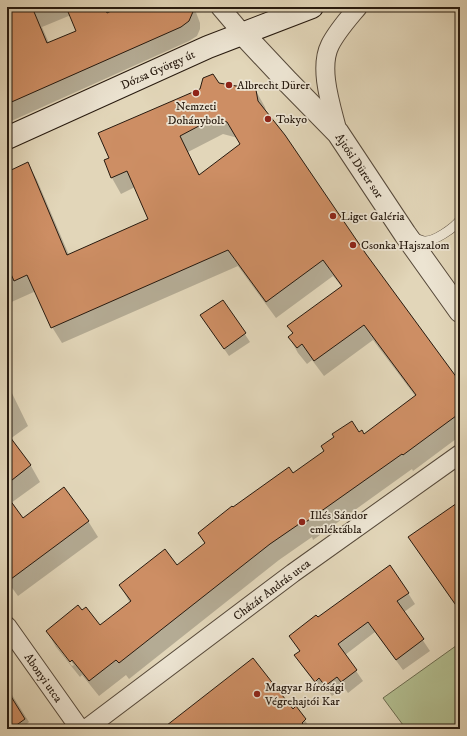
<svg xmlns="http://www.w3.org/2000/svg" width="467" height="736" viewBox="0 0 467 736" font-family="'IM FELL DW Pica',serif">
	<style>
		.green { fill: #b2be90; stroke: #6c6c50 }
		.shadow { fill: #0003; fill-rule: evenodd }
		.building { fill: #cd8e64; stroke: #271a0f; fill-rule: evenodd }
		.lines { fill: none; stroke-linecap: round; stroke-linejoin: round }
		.service-casing { stroke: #56493a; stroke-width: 10 }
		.minor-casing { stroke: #56493a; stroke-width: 20 }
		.tertiary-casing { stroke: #56493a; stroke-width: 24 }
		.secondary-casing { stroke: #271a0f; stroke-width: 24 }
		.service { stroke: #ece4d2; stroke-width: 9 }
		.minor { stroke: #ece4d2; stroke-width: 18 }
		.tertiary { stroke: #ece4d2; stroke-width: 22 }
		.secondary { stroke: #ece4d2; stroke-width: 22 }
		.poi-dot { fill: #8f2418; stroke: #ece4d2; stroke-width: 1.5 }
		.labels { text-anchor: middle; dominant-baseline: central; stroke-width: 3.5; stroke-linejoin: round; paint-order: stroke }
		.street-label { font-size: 12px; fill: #271a0f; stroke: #ece4d2 }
		.poi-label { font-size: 12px; fill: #271a0f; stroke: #ece4d2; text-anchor: start }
	</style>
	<rect width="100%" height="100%" fill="#e2d6b9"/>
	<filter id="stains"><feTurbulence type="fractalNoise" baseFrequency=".005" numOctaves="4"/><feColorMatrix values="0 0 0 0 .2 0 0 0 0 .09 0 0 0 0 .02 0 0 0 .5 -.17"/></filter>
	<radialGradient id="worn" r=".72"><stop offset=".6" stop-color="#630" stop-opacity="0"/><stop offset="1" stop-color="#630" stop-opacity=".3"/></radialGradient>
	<path class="green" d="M460,643V723L451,729H406L383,698Z"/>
	<path class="shadow" d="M7,7H112L113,11L121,7H194L200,23V29L197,36L189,41L7,123ZM71,15L77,31L49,43L42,27Z
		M218,83L256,91L265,107L266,112L365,255L460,384V436L413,471L412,469L313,540L312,537L279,560L129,679L126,675L99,696L82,675L80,677L56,647L47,631L99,627L130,603L120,585L177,566L205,544L199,534L359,433L364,435L416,397L373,340L324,376L312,360L307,364L298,353L289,337L293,334L289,326L342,287L333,276L276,318L238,266L62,343L52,327L36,291L7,304V173L28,164L37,180L69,255L149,220L135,187L121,194L112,178L105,161L110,158ZM223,134L238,138L241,144L200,176L188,152ZM56,645H58L74,665L72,666Z
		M223,301L250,342L229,356L206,323Z
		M7,383L28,426L10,439L31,466L40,482L11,503L22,519L64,488L88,521L98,537L18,596L7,581Z
		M460,524V612L418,551L410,537Z
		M408,593L415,604L404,612L430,651L403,670L375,632L345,655L363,681L348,693L344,687L332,696L327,689L322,692L302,666L296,655L300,652L290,636L318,618Z
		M7,687L29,722L27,724L30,729H7Z
		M296,708L311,729H164L292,711Z"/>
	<path class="building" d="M7,7H32L47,43L76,31L66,7H104L107,13L119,7H195L189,21L181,27L7,104Z
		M213,74L219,83L242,87L248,86H252L256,90L258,101L285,135L366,254L460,382V413L403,455L402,454L303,524L302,522L270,544L119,663L116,660L89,681L72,660L70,662L46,631L78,605L82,610L86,607L100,625L131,601L119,585L165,549L177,565L205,543L198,533L232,506L233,507L289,467L293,473L324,451L321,446L334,437L332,434L352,421L359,432L362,430L364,434L416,395L364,325L314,361L302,344L297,348L288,337L293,333L287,326L342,286L323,260L266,302L228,250L51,328L27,275L14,281L7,265V172L28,162L67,255L148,219L127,171L111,178L104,160L109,158L98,133L200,89L203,78ZM214,118L227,122L240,144L199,175L180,136Z
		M223,300L246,333L224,349L200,315Z
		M7,433L31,465L7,484Z
		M64,487L89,521L7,582V496L23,518Z
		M460,501V611L408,537Z
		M390,565L409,593L397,601L424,639L396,660L368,622L338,644L357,670L341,682L337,677L325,686L319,678L315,682L294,655L300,651L289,636L316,615L318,617Z
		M253,658L293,709L296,706L306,719L302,723L307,729H162Z
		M7,690L25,719L11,729H7Z"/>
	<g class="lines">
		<g class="service-casing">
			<path id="service" d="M412,236C415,238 420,240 424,241C434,242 454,228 460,220"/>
		</g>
		<g class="minor-casing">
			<path id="minor" d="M220,7L243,34
				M338,133C332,108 318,69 330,45C337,31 348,19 358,7
				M7,626L80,729
				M86,729L293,573L460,454"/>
		</g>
		<g class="tertiary-casing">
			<path id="tertiary" d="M243,34L288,82L338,133L405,234L460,311"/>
		</g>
		<g class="secondary-casing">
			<path id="secondary" d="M7,138L208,47L312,7"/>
		</g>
		<use href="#service" class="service"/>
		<use href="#minor" class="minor"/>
		<use href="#tertiary" class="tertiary"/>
		<use href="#secondary" class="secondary"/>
	</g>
	<g class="poi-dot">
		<circle cx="229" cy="85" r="4"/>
		<circle cx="196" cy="93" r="4"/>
		<circle cx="268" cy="119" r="4"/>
		<circle cx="333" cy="216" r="4"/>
		<circle cx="353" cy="245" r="4"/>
		<circle cx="302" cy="522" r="4"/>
		<circle cx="257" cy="694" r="4"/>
	</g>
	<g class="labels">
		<g class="street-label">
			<text transform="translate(158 70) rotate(-24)">Dózsa György út</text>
			<text transform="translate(359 166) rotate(56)">Ajtósi Dürer sor</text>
			<text transform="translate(272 590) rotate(-37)">Cházár András utca</text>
			<text transform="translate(43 678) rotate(55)">Abonyi utca</text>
		</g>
		<g class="poi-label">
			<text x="237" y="85">Albrecht Dürer</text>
			<text x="196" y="106" text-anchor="middle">Nemzeti<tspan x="196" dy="14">Dohánybolt</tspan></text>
			<text x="276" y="119">Tokyo</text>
			<text x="341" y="216">Liget Galéria</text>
			<text x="361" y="245">Csonka Hajszalom</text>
			<text x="310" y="515">Illés Sándor<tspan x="310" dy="14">emléktábla</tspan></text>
			<text x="265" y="687">Magyar Bírósági<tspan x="265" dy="14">Végrehajtói Kar</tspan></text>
		</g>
	</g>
	<rect width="467" height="736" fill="none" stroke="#e2d6b9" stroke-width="24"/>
	<rect x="8" y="8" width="451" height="720" fill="none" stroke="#271a0f" stroke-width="2"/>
	<rect x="12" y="12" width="443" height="712" fill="none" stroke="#271a0f"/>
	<rect width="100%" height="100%" filter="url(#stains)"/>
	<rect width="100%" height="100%" fill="url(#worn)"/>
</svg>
